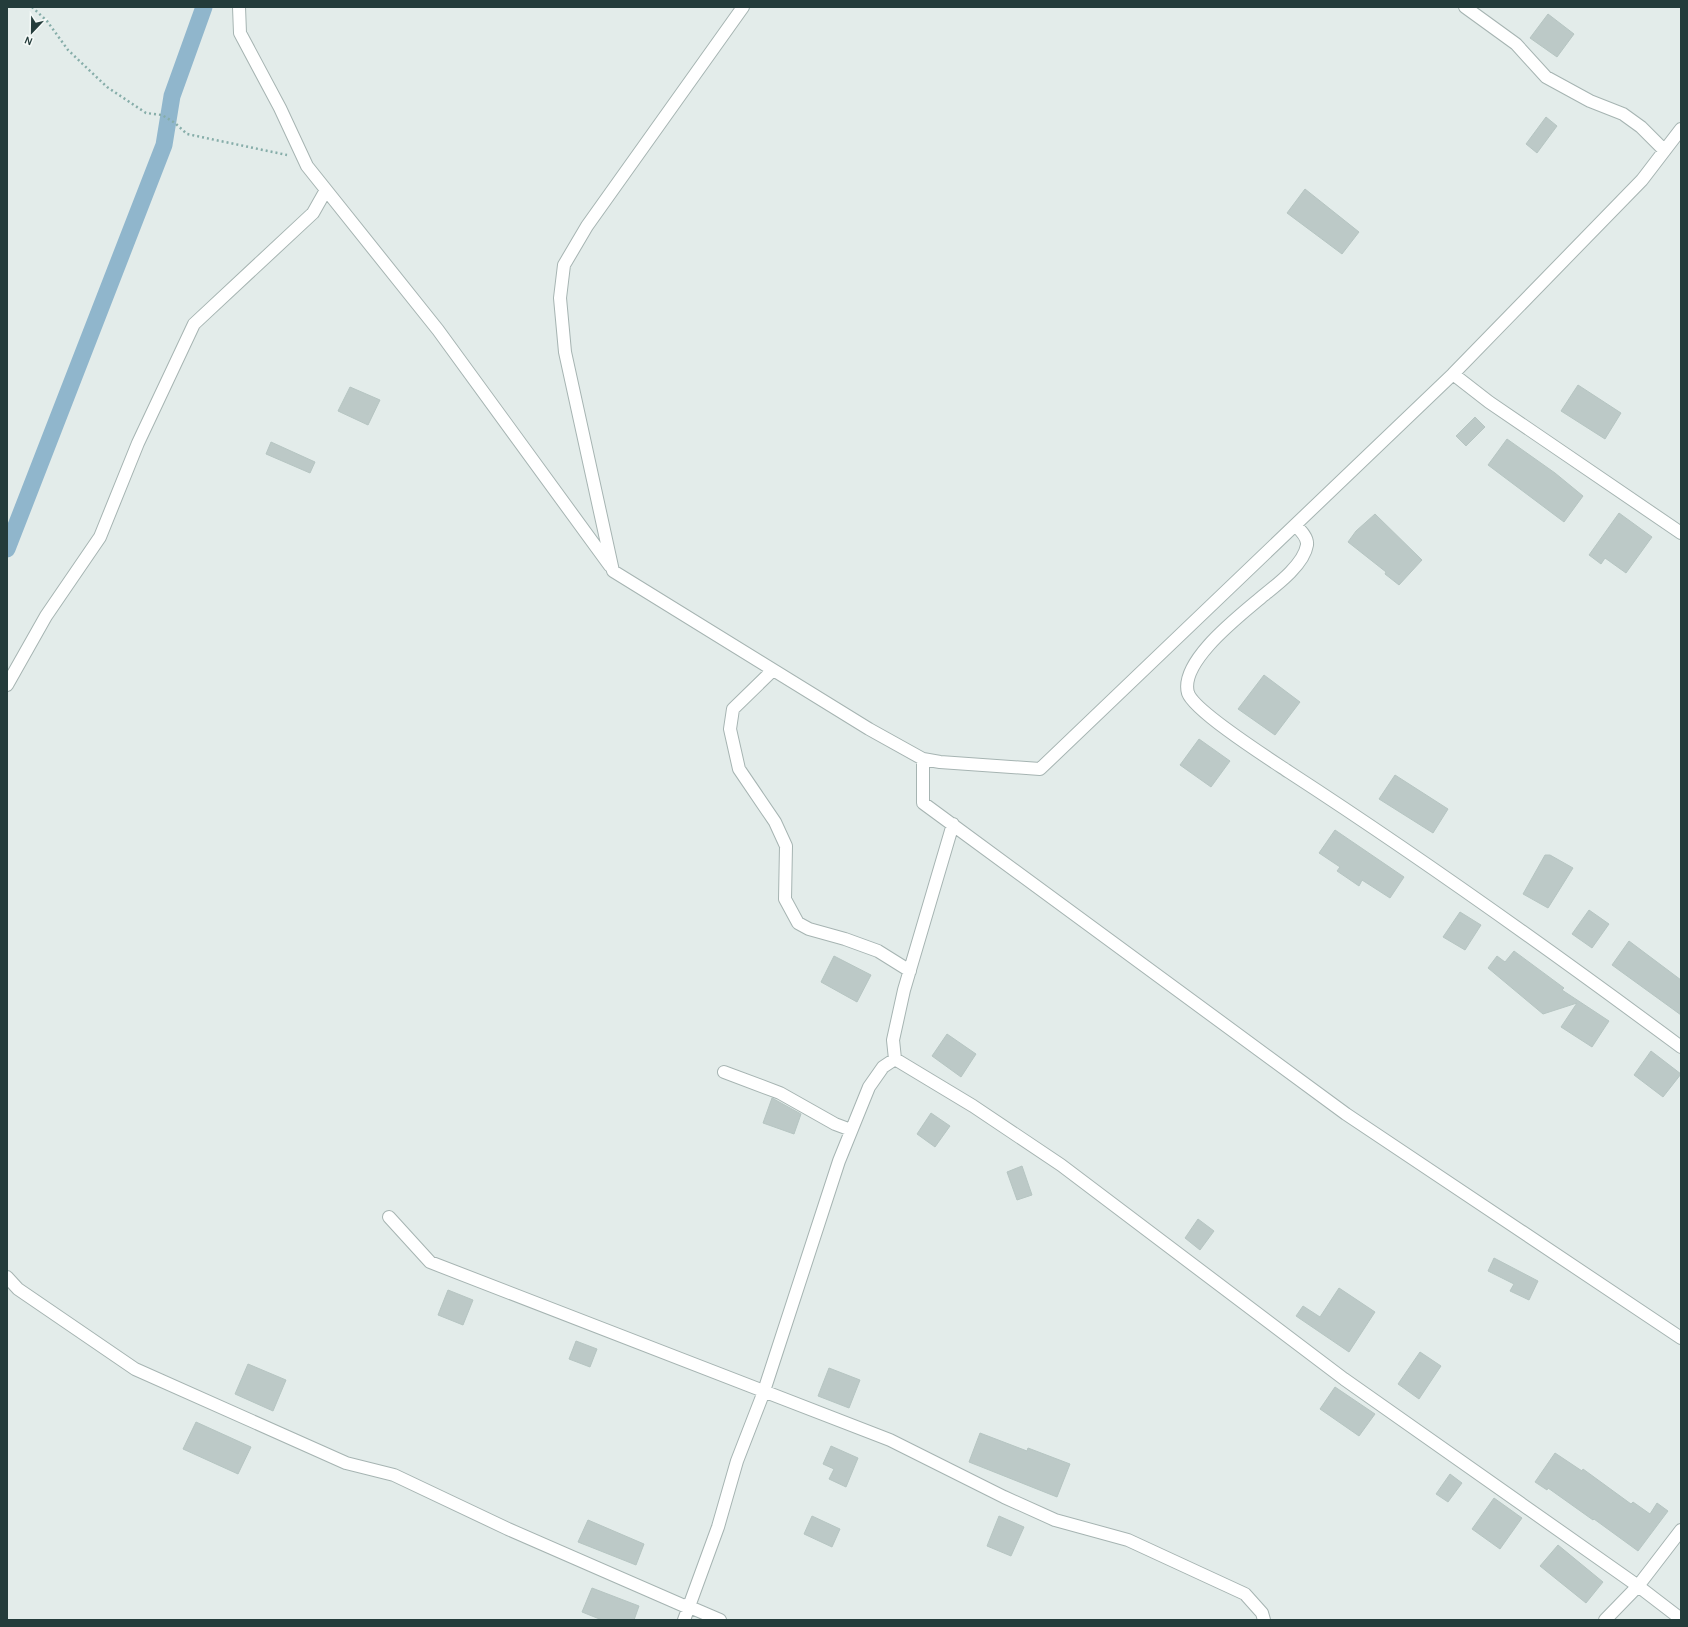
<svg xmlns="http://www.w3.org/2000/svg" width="1688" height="1627" viewBox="0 0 1688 1627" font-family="Karla,sans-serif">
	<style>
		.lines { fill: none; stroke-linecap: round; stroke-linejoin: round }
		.canal { stroke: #90b6cc; stroke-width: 17 }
		.building { fill: #bcc9c7; stroke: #b6c5c2 }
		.minor-casing { stroke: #a6b4b2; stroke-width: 14 }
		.path { stroke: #86ada9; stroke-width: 2.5; stroke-dasharray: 2 3; stroke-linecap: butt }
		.minor { stroke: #fff; stroke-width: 12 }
	</style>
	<rect width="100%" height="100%" fill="#e3ecea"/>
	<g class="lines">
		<path class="canal" d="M7,549L164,145L172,96L204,7"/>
	</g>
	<path class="building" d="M1548,14L1574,34L1557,57L1530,38Z
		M1546,117L1557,126L1537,153L1526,144Z
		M1305,189L1359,232L1342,254L1287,213Z
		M1578,385L1621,413L1605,439L1561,411Z
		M350,387L380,400L368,425L338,411Z
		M1475,417L1485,427L1466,446L1456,436Z
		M1507,439L1555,473L1583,496L1564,522L1488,465Z
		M271,442L315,462L310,473L266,454Z
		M1619,513L1652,537L1626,573L1605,558L1601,564L1589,555Z
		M1375,514L1422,560L1399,585L1385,574L1386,572L1348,542L1356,531Z
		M1264,675L1300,702L1275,735L1238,709Z
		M1199,739L1230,761L1211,787L1180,765Z
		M1395,775L1448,809L1433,833L1379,799Z
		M1335,830L1404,877L1390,898L1362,880L1359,886L1337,871L1340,867L1319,853Z
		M1545,855H1550L1573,868L1548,908L1523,894Z
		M1589,910L1609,924L1592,948L1572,934Z
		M1460,912L1481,925L1465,950L1443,937Z
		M1629,941L1681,980V1015L1612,965Z
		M1514,951L1564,988L1562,990L1609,1021L1592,1047L1561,1027L1577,1003L1543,1014L1488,968L1497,956L1505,962Z
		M834,956L871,975L857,1002L821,982Z
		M947,1034L976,1054L961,1077L932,1056Z
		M1651,1051L1681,1074L1663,1097L1634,1075Z
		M772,1098L801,1114L794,1134L763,1123Z
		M931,1113L950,1126L935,1147L917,1134Z
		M1022,1166L1032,1195L1017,1200L1007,1172Z
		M1198,1219L1214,1231L1200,1250L1185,1238Z
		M1494,1258L1538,1281L1529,1300L1510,1291L1514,1284L1488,1271Z
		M1339,1288L1375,1312L1349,1352L1296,1316L1303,1306L1320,1317Z
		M448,1290L473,1300L463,1325L438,1315Z
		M576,1341L597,1349L590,1367L569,1359Z
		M1420,1352L1441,1366L1419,1399L1398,1384Z
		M248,1364L286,1380L273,1411L235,1394Z
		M829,1368L860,1380L849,1408L818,1396Z
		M1335,1387L1375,1414L1359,1436L1320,1409Z
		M196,1422L251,1447L238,1474L183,1449Z
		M980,1433L1027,1451L1028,1448L1070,1464L1057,1497L969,1462Z
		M831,1446L858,1458L846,1487L829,1479L834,1469L823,1464Z
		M1555,1453L1582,1471L1583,1469L1631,1504L1633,1502L1650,1514L1657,1503L1668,1511L1638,1551L1594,1519L1593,1520L1548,1488L1547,1490L1535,1482Z
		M1450,1474L1462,1483L1448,1502L1436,1494Z
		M1494,1498L1522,1518L1500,1549L1472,1529Z
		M812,1516L840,1529L832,1547L804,1534Z
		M999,1516L1024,1527L1011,1556L987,1546Z
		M588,1520L644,1544L636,1565L578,1542Z
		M1558,1545L1603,1582L1586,1603L1540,1566Z
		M592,1588L639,1606L634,1620H602L582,1612Z"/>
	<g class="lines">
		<g class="minor-casing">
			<path id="minor" d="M239,7L240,33L280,108L307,166L438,330L610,566
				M743,7L587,226L564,265L560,298L565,352L613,571L869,729L923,759L940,762L1040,769L1453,374L1642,180L1681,129
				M1465,7L1516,44L1546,77L1590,101L1623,114L1641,127L1664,150
				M1453,374L1489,402L1681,533
				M1295,525C1300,530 1308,537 1307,545C1304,564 1278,584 1264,595C1242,614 1179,661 1188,693C1194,711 1271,760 1289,772C1423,859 1553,952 1681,1047
				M773,670L733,709L730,729L739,769L775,822L786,846L785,899L798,923L809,929L845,939L878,951L910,971
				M7,685L46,616L100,537L138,443L194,324L313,213L326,190
				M923,759V803L1346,1114L1681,1338
				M895,1059L973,1106L1061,1165L1344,1379L1638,1586L1681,1619
				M724,1072L780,1093L835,1124L851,1130
				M389,1217L430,1262L890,1440L1004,1497L1055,1520L1128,1540L1245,1594L1262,1613L1264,1620
				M7,1277L18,1289L135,1369L346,1463L394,1475L508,1529L689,1608
				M685,1605L720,1620
				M684,1620L718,1527L737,1461L763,1394L839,1161L869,1087L883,1067L895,1059L893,1040L904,990L953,824
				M1605,1620L1638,1586L1681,1530"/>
		</g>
		<path class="path" d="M32,7L47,21L68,50L107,87L146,113L162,115L175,123L187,134L287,155"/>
		<use href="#minor" class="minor"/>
	</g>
	<rect width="1688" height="1627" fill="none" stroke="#243c3b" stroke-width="16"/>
	<g transform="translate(32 32) rotate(202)" stroke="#f4f9f7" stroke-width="3" paint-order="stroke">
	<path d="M0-3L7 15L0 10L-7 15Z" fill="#243c3b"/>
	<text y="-6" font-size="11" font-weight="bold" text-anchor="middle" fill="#243c3b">N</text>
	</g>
</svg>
